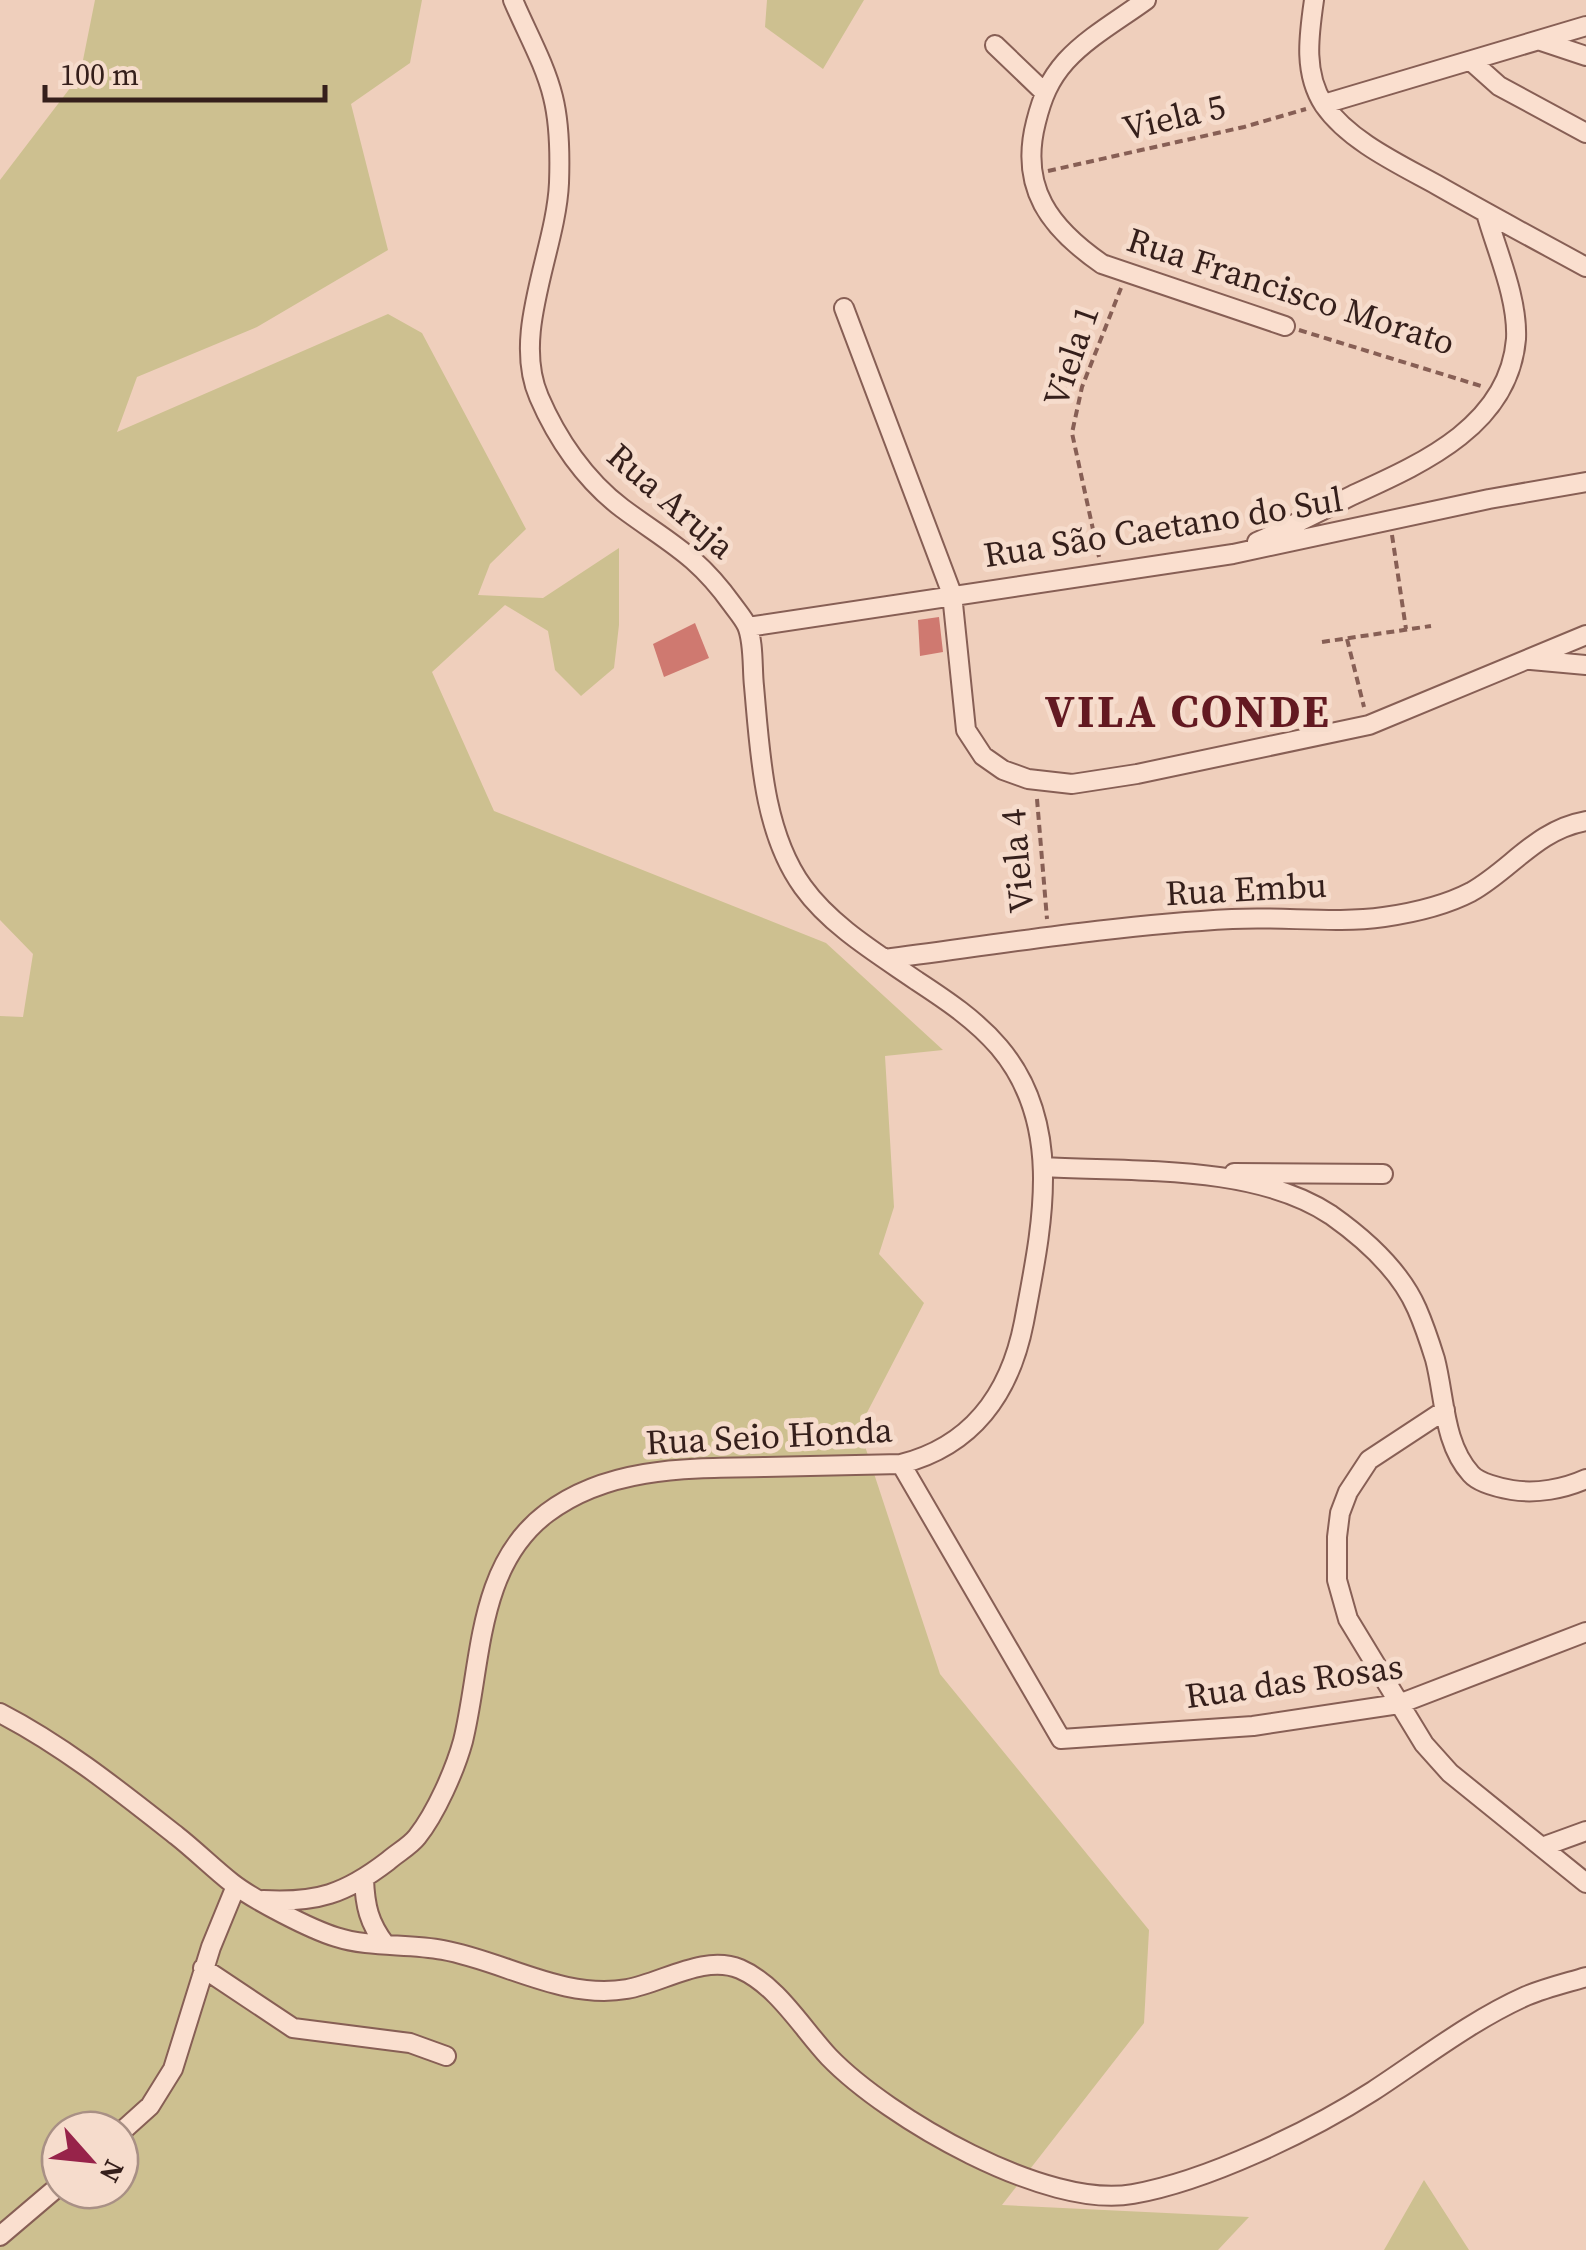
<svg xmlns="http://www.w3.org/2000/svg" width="1586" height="2250" viewBox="0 0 1586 2250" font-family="'Source Serif 4',serif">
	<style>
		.green { fill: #cdc090; fill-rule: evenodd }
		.building { fill: #cf7970 }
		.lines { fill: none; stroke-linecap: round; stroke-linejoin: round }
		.minor-casing { stroke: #875f55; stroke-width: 22 }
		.path { stroke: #875f55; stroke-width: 4; stroke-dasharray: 8 5; stroke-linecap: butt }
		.minor { stroke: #fadfcf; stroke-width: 18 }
		.labels { text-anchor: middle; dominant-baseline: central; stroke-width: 10; stroke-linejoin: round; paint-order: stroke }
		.street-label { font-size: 35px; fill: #351f1b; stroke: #f6dccc }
		.district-label { font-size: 45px; font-weight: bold; letter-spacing: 2.5px; fill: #631921; stroke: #f6dccc }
	</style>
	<rect width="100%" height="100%" fill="#efcfbc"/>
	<path class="green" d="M95,0H422L410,63L351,104L388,250L257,327L137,377L117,432L388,314L422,333L526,529L490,564L478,595L543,598L619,548V625L614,668L581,696L555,670L548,631L505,605L432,672L494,811L826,943L943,1050L885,1056L894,1207L879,1254L924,1303L859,1428L940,1674L1149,1930L1144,2023L1002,2205L1249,2217L1218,2250H0V1016L23,1017L33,954L0,920V180L80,75ZM60,2130H120V2190H60Z
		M767,0H864L823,69L765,27Z
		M1424,2180L1469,2250H1384Z"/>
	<path class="building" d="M939,617L943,652L920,656L918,620Z
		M695,623L709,658L664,677L653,644Z"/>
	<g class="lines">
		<g class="minor-casing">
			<path id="minor" d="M1146,0C1120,19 1088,37 1066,61C1049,80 1042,98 1036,122C1019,188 1050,228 1102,264L1285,326
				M1314,0C1309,35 1303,73 1324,105C1349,141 1399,164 1437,185C1486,213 1536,240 1586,267
				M1541,41L1586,56
				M995,45L1044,92
				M1471,61L1499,86L1586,133
				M1324,104L1586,26
				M844,308L952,594L966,730L983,756L1003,770L1028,779L1072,784L1137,774L1369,725L1586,635
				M1257,542C1289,527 1321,511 1353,495C1421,464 1509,426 1516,339C1518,298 1497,252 1486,213
				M748,627L1233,554L1489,499L1586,482
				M1531,660L1586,665
				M885,959C1000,944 1116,925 1232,919C1282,916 1335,924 1384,917C1412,913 1446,905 1471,892C1512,869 1536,830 1586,821
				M1043,1167C1132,1172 1255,1164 1331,1215C1365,1239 1400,1270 1417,1309C1424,1325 1430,1343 1435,1359C1445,1397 1443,1443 1471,1474C1479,1483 1500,1488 1512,1490C1536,1494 1564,1489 1586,1479
				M1234,1173L1383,1174
				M1445,1410L1369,1460L1348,1492L1340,1513L1337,1537V1580L1348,1619L1424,1744L1450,1773L1586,1883
				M901,1464L1061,1739L1253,1726L1399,1704L1586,1632
				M0,1713C64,1746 121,1792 177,1836C196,1851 213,1868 232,1883C254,1900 310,1929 336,1937C370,1948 408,1943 443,1950C504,1961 563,2000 627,1989C662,1983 704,1954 740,1969C777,1985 802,2028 829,2057C888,2118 1047,2210 1133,2194C1207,2181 1309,2132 1373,2091C1422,2059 1472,2020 1526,1996C1545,1988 1566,1983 1586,1977
				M1542,1847L1586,1831
				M364,1879C365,1906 369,1923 385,1944
				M263,1900C317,1903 345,1894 388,1861C397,1853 410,1846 417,1837C436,1813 455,1770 463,1741C482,1664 476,1566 547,1513C609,1466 690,1468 765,1467C810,1466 855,1465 901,1464C972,1446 1010,1394 1024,1322C1041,1230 1066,1126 999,1047C976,1020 946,1000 917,981C878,954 831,926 803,887C763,832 760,752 754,686C752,668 754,642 747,626C744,619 737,611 732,604C696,554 669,543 622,508C585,480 557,439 539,397C511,333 556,251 559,183C560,155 560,125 553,97C545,64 526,31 513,0
				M203,1968L293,2028L410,2043L446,2056
				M120,2133L150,2106L173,2069L211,1947L236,1886
				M0,2236L60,2185"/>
		</g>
		<path class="path" d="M1048,171L1244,127L1306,109
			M1299,330L1481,386
			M1392,535L1406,629
			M1099,557L1072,433L1082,387L1121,288
			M1347,639L1364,707
			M1322,642L1431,626
			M1037,799L1047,919"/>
		<use href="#minor" class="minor"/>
	</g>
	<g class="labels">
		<g class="street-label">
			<text transform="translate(1174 117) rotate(-13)">Viela 5</text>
			<text transform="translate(1291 291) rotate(18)">Rua Francisco Morato</text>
			<text transform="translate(1071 356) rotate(-71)">Viela 1</text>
			<text transform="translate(671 501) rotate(41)">Rua Aruja</text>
			<text transform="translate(1163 527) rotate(-9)">Rua São Caetano do Sul</text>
			<text transform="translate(1017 861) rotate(-95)">Viela 4</text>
			<text transform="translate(1246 889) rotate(-3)">Rua Embu</text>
			<text transform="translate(769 1436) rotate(-3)">Rua Seio Honda</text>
			<text transform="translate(1294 1681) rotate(-8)">Rua das Rosas</text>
		</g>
		<g class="district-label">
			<text x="1188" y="711">VILA CONDE</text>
		</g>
	</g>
	<g transform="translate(90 2160) rotate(117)"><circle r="48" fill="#f6dccc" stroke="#a99085" stroke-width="2.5"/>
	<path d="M0-8L18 38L0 25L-18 38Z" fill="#97234a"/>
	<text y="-15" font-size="28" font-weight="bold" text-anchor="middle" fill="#351f1b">N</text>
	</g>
	<path d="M45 85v15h280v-15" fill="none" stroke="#351f1b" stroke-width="5"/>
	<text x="60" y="85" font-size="30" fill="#351f1b" stroke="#f6dccc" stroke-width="8" paint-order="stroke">100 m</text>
</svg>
